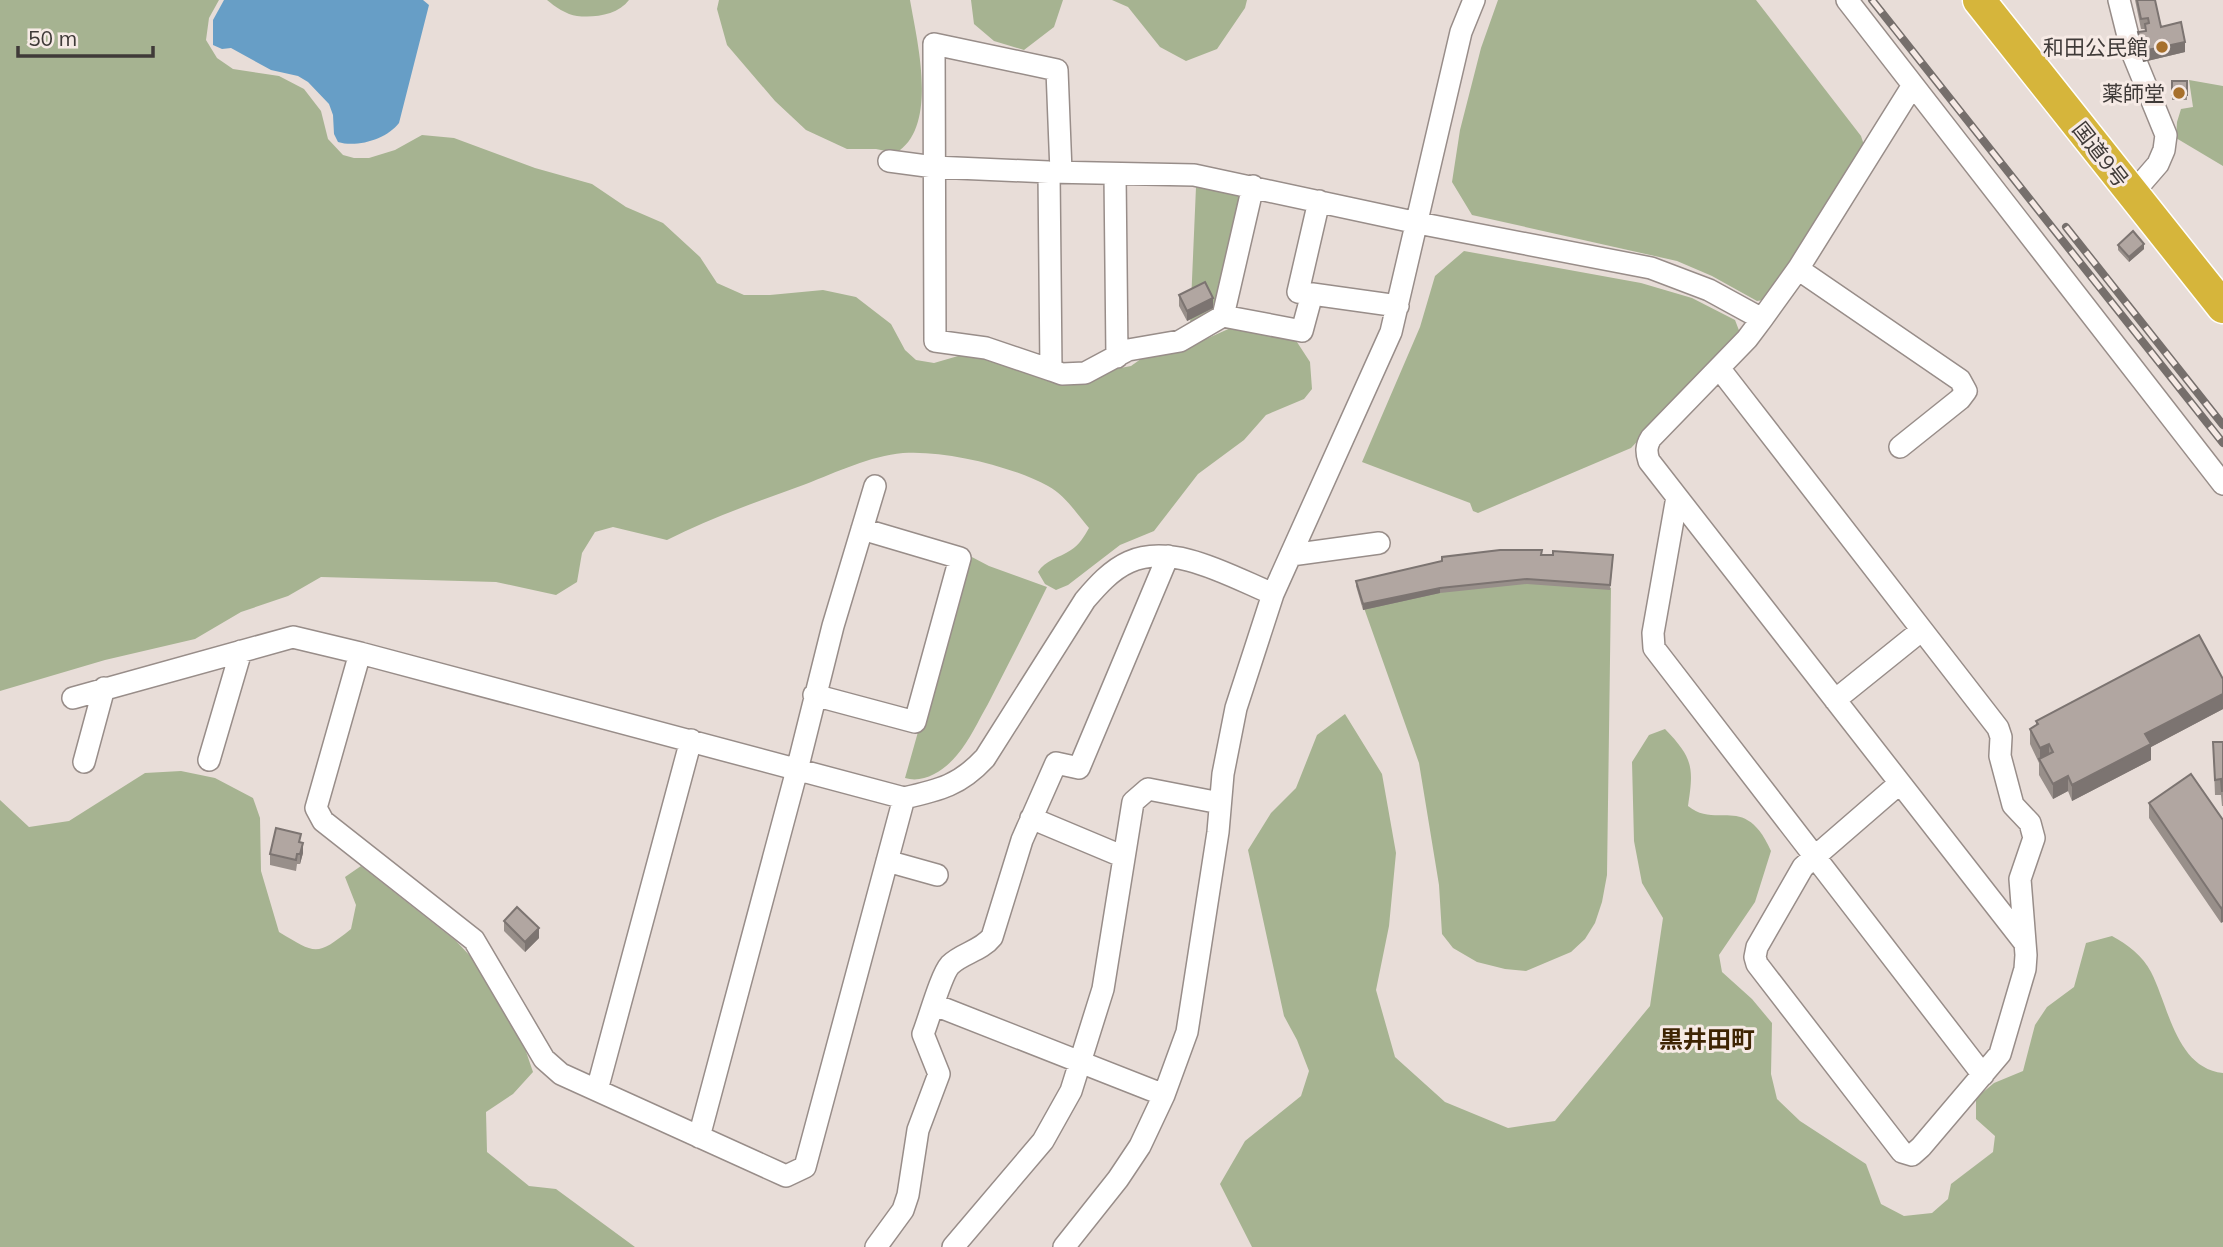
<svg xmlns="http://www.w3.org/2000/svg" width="2223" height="1247" viewBox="0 0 2223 1247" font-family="Mulish,'Noto Sans JP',sans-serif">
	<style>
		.green { fill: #a6b391 }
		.water { fill: #679ec6 }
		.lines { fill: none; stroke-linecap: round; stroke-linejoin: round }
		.minor-casing { stroke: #988d89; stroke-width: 24 }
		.highway-casing { stroke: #fff; stroke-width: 35 }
		.minor { stroke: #fff; stroke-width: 21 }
		.highway { stroke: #d6b53b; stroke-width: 32 }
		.rail-casing { stroke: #766f6c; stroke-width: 8 }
		.rail { stroke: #f6eae5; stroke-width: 5; stroke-dasharray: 16; stroke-linecap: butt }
		.wall { fill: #988f8a }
		.shaded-wall { fill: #7c7471 }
		.building { fill: #b1a6a1; stroke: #7c7471; stroke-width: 2 }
		.poi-dot { fill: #a7702c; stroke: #f6eae5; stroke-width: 2.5 }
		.labels { text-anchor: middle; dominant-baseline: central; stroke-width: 6; stroke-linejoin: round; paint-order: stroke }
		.poi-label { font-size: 21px; fill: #3f3a38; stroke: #f6eae5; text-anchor: end }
		.street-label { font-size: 21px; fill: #3f3a38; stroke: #f6eae5 }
		.quarter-label { font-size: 24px; font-weight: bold; fill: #3e2402; stroke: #f6eae5 }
	</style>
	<rect width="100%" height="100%" fill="#e8ddd8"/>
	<path class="green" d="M0,0H219L209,18L206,40L217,58L233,69L279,76L304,89L321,111L328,139L343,155L354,158H369L395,150L422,135L454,138L535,168L592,184L626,207L663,223L700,257L717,283L744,295H770L823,290L856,297L891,324L905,350L916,360L934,363L965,354L1110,370L1131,366L1145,356L1195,344L1235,326L1295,339L1310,362L1312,389L1304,399L1266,415L1244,440L1198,474L1154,531L1120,545L1068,585L1056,590L1045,584L1038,572C1045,560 1059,558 1071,550C1079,545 1084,537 1089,528C1077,514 1065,495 1048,486C1011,466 945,450 903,453C870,456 837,472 806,484C760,501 712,517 667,540L613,527L595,532L582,553L577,582L556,595L496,582L321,577L288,596L241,612L195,639L105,660L0,691Z
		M547,0H629C618,15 594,18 577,16C567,15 554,6 547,0Z
		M719,0H910C917,41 939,127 896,153L876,149H847L806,130L775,101L727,45L717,9Z
		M971,0H1063L1054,27L1024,50L994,41L974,24Z
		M1112,0H1247L1245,8L1217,49L1186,61L1160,47L1128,7Z
		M1498,0H1756L1861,136L1864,145L1770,299L1757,301L1712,276L1677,261L1472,215L1452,182L1460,130L1481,48Z
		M2189,80L2223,86V166L2176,138L2177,122L2181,109L2193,107Z
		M1199,184L1237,192L1241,197L1216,311L1190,326L1196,187Z
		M1464,251L1641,283L1692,298L1735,320L1740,333L1631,448L1478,513L1473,511L1470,503L1362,462L1420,327L1435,276Z
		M968,555L989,566L1047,587C1028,626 1008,665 988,704C978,721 970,740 957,755C945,770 924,784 905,778Z
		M1515,582L1611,588L1607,875L1602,902L1595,923L1585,939L1571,952L1526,971L1505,969L1477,962L1453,948L1442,934L1439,885L1419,763L1364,608L1406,597Z
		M1345,714L1382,774L1396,853L1389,926L1376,990L1395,1057L1445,1102L1508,1128L1555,1121L1650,1006L1663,918L1642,883L1634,841L1632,762L1649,735L1665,729C1693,758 1694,767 1688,806C1717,830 1745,792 1771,851L1755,902L1719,955L1722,972L1752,999L1772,1023L1771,1074L1777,1099L1800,1121L1866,1164L1881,1204L1904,1216L1932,1213L1948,1199L1951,1184L1993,1152L1995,1136L1976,1119V1098L1994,1083L2023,1071L2035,1025L2047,1007L2074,987L2086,943L2112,936C2127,944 2143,956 2151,972C2169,1007 2176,1068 2223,1073V1247H1252L1220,1184L1245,1141L1301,1096L1309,1071L1297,1040L1284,1016L1248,850L1271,813L1296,788L1317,735Z
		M181,771L215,778L253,798L260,818L261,871L279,932C316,954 316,957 351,929L356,905L345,877L361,866L456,941L474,960L518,1028L533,1072L513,1094L486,1112L487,1152L529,1186L556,1189L635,1247H0V800L29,827L69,821L145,773Z"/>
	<path class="water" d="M224,0H423L429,5L399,123C387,139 357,148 338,142L334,134L333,115L329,104L308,82L298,76L271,70L231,48L222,49L213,45V20Z"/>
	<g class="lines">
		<g class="minor-casing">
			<path id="minor" d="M1847,0L2223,484
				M2119,0L2132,52L2166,135L2164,150L2158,164L2132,194
				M1913,85L1798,269L1762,319L1747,339L1651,438C1646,446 1646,452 1649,461L2024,942
				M889,161L934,167L1049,172L1194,175L1418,223L1651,268L1709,290L1762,319
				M1049,172L1051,370L1062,374L1085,373L1128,350L1180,341L1223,316L1302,331L1312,294
				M1115,174L1117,357
				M1319,201L1298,292L1398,306
				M1798,269L1960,380L1966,391L1960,399L1900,447
				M1223,316L1253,186
				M1719,368L1998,728L2001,737L2000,756L2013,805L2030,823L2034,838L2020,879L2026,955L2025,969L2000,1054L1921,1147L1912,1155L1902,1152L1757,964L1755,957L1757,947L1803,867L1900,783
				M1051,370L986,348L935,341L934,44L1057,70L1061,172
				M1677,497L1653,633L1654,648L1983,1075
				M1291,555L1379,543
				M360,653L904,798C940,790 960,785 985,758L1085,600C1097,586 1111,570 1129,562C1173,542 1232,577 1273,594
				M814,695L915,722L960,558L862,529
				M73,698L293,637L360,653L316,808L323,821L474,940L544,1059L561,1074L786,1176L805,1167L904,798
				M1835,700L1922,630
				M209,760L241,651
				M84,762L104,688
				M1031,818L1124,857
				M887,861L937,875
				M935,1005L1164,1095
				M597,1090L691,740
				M699,1137L797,770L833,626L875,486
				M876,1247L903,1210L908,1195L918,1130L939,1074L923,1034C929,1019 941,975 950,965C962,953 981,951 992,937L1022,840L1056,763L1079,768L1168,556
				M953,1247L1043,1141L1071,1091L1103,989L1133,802L1148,789L1220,803
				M1064,1247L1118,1179L1140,1146L1164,1095L1187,1032L1218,832L1223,774L1236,708L1273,594L1391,332L1461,32L1474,0"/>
		</g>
		<g class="highway-casing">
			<path id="highway" d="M1979,0L2223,307"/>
		</g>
		<use href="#minor" class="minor"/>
		<use href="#highway" class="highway"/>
		<g class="rail-casing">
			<path id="rail" d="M1872,0L2223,443
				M2066,227L2223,425"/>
		</g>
		<use href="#rail" class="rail"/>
	</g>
	<path class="wall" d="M2135,0H2155L2161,27L2185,52L2143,62L2138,43V32L2145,31V29H2141Z
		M2172,81H2187V100H2172Z
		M2118,245L2144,249L2129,262L2118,250Z
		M1179,295L1213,308L1187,321L1179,306Z
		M1541,555L1613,560L1610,590L1527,584L1440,593L1363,610L1356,586V581Z
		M2223,679V709L2151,747V760L2072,801L2068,791L2053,799L2039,775V763L2030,744V729L2036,725V721Z
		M2213,742H2223V806H2222L2221,795H2215Z
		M2149,803L2223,820L2221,923L2149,818Z
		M301,842L303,853L300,864H297L296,871L270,865V854Z
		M504,921L539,938L525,952L504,931Z"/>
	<path class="shaded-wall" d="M2185,42V52L2143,62V51Z
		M2144,244V249L2129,262V257Z
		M1213,298V308L1187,321V311Z
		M1440,588V593L1363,610V604Z
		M2223,694V709L2151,747V760L2072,801V785L2145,734Z
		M2049,744V759L2040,760V748Z
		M2068,776V791L2053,799V784Z
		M303,843V853L300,864V854Z
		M2223,907V922L2221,923V908Z
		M539,928V938L525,952V942Z"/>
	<path class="building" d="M2137,0H2155L2161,27L2181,22L2185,42L2143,51L2138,32L2146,31L2145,24L2149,23L2148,18L2141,19Z
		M2172,81H2187V95H2172Z
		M2133,231L2144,244L2129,257L2118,245Z
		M1205,282L1213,298L1187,311L1179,295Z
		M1500,550H1542L1541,555H1553V551L1613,555L1610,585L1527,579L1440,588L1363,604L1356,581L1442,561V557Z
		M2199,635L2223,679V694L2145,734L2151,744L2072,785L2068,776L2053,784L2039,759L2053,752L2049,744L2040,748L2030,729L2038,724L2036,721Z
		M2213,742H2223V791H2222L2221,779L2215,780Z
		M2191,774L2223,820V907L2221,908L2149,803Z
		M276,828L301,834L299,842L303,843L300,854H297L296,860L270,854Z
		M517,907L539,928L525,942L504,921Z"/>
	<g class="poi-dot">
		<circle cx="2162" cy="47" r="7"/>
		<circle cx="2179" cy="93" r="7"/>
	</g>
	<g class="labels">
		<g class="poi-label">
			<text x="2148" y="47">和田公民館</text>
			<text x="2165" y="93">薬師堂</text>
		</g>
		<g class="street-label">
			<text transform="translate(2101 154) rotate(52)">国道9号</text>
		</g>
		<g class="quarter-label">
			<text x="1707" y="1039">黒井田町</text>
		</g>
	</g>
	<path d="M18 46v10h135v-10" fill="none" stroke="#3f3a38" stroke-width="3.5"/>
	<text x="28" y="46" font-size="21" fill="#3f3a38" stroke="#f6eae5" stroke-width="5" paint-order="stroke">50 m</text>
</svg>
